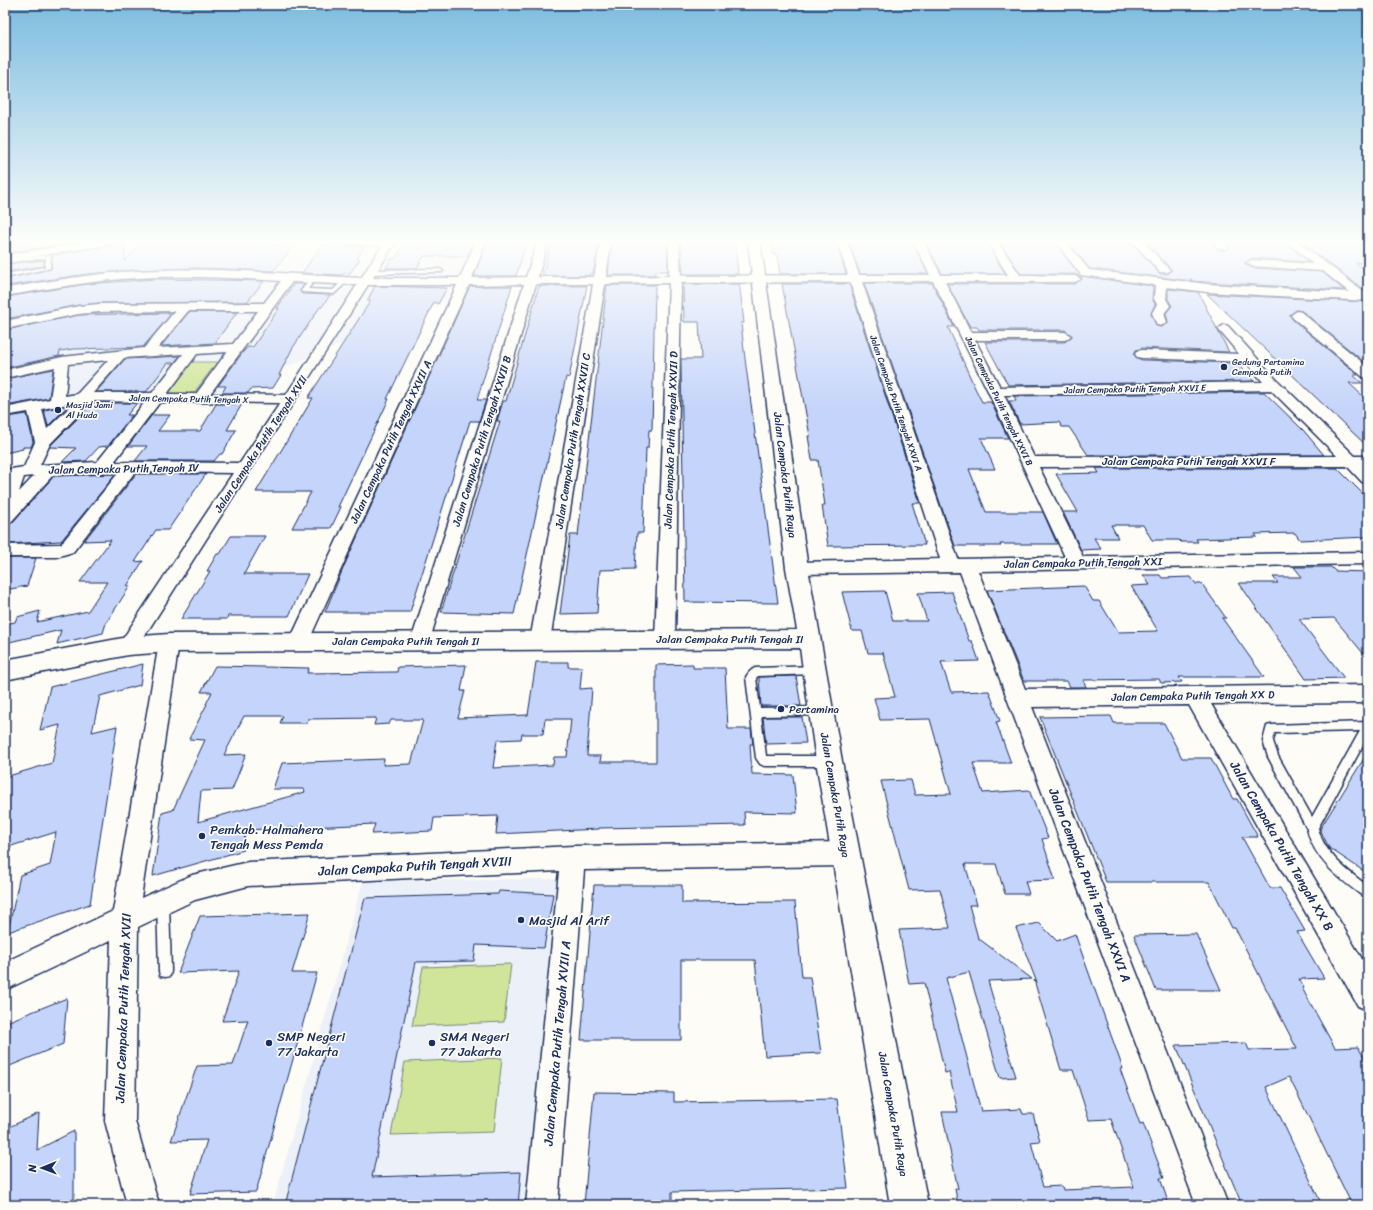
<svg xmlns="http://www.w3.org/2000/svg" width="1373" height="1210" viewBox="0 0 1373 1210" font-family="Sriracha,sans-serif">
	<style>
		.built { fill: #ecf0f8 }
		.green { fill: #d0e59a; stroke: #768a7c }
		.building { fill: #c5d4fa; stroke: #1b2f5e; fill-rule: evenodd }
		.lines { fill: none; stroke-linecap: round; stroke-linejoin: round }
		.lane-casing { stroke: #1b2f5e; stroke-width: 3 }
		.street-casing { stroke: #1b2f5e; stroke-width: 3 }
		.secondary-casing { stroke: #1b2f5e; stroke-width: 3 }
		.lane { fill: #fdfcf7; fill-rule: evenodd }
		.street { fill: #fdfcf7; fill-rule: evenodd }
		.secondary { fill: #fdfcf7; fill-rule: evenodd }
		.poi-dot { fill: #1b2f5e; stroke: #fdfcf7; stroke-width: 1.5 }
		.labels { text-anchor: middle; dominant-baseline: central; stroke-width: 3.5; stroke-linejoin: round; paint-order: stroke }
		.far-poi-label { font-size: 9px; fill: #1b2f5e; stroke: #fdfcf7; text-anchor: start }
		.far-street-label { font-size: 9px; fill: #1b2f5e; stroke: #fdfcf7 }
		.street-label { font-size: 11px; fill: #1b2f5e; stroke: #fdfcf7 }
		.poi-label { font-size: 11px; fill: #1b2f5e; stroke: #fdfcf7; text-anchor: start }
		.near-poi-label { font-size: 13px; fill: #1b2f5e; stroke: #fdfcf7; text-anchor: start }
		.near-street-label { font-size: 13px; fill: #1b2f5e; stroke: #fdfcf7 }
	</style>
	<rect width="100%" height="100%" fill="#fdfcf7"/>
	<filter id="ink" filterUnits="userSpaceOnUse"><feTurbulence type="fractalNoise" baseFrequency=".025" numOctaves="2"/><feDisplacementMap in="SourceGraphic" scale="8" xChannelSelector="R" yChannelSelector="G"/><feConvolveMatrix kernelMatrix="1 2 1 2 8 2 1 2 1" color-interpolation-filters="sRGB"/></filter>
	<g filter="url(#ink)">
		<path class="built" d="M5,241H595L197,403L80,398L5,414Z
			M562,879L530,1205H273L363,881Z"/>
		<path class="green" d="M188,362H217L193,394L163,395Z
			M511,964L504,1022L412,1026L423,967Z
			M502,1058L494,1132L391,1135L405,1062Z"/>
		<path class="building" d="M5,241H87L5,253Z
			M120,241H124L125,261L142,243L192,241L190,243L295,245L273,271L193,268L137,270L87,274L5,286V279L51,269L52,255L114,245Z
			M406,241H474L468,256H424L417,268H386L391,259H395Z
			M487,241H527L516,276H474Z
			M552,241H600L593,274L590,273L589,276H542Z
			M612,241H668V271H655V275H608Z
			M680,241H735L738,274H683Z
			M771,241H836L846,274H780L777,255H774Z
			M849,241H912L928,274H860Z
			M925,241H986L1005,274H942Z
			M999,241H1054L1081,276L1153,286L1152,299L1155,304L1151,314L1157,326L1162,327L1168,322L1166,313L1172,306L1168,299V289L1198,292L1229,352L1142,348L1136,350L1134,355L1137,358L1142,360L1236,363L1254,381L1008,385L985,342H1065L1072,336L1065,330H979L977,327H970L947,284H1075L1082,278L1075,274H1021Z
			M1067,241L1132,243L1160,274H1168L1172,270L1147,243H1152L1150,241H1204L1211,242L1219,250H1228L1229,246L1226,243L1256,244L1253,241H1285L1309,262L1252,258L1245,264L1252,268L1322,272L1344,290L1207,282L1193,281L1190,278L1192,281L1090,269Z
			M1299,241H1358L1363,247L1368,248V263H1356L1368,272V293Z
			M322,245H344L364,247L357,259H360L350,273H344L342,275L302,273Z
			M44,260V266L5,272V264Z
			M156,279L264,281L247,302L99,303L79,305L5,319V297L88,284Z
			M864,283H932L954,327H948L975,388L982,402H991L1008,438H981L995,469H969L986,512H1043L1057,544H1000L1001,546H955Z
			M294,284H304L300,291L302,294L330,295L322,307H320L292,349L279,375H281L273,388L251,389L248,393H222L226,386H218L243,352L248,347H253L279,308H277Z
			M683,284H739L740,289L744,323H741L745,359L778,603L685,602L681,359H701L699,322H684Z
			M782,284H849L920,503H912L925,545L828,546L822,505H825L818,460H812L808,436H810Z
			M607,285H655L652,430H649L648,448H646L643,533H637L635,569L600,570L597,613L560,614L570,535H578Z
			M375,286L447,288L438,304L434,302L387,399H389L338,507H341L331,528H292L311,492H256L313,398H308L371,300L367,301Z
			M470,286H512L477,400H486L479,421H470L410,612H325L345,564Z
			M539,286H587L569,378L566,377L514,614L441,612L500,421H497L503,401H506Z
			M1207,294L1368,302V365L1302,311L1296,310L1290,315L1292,319L1358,375H1353L1362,383H1349L1368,401V447Z
			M189,312H237L215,343L161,346Z
			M172,313L143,347L74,349L60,351L59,356L5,368V330L79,315Z
			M180,356L174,363H168L146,392H96L125,359Z
			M53,369L49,398L5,406V379Z
			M1264,392L1304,431L1324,455H1088L1069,427H1062L1059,422L1020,424L1009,401H1016L1014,396Z
			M93,403H137L127,415H132L108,446L99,447L86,461L62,462L76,448L50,447L51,445Z
			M216,404H242L227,430H236L222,454H220L214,461H135L147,446H128L152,415H170L158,431H200Z
			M69,405L48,426L44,410Z
			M27,414L33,442L31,447H23V449L5,453V427L8,417Z
			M1096,468H1337L1368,499V537L1300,540L1295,533L1255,534L1257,537L1196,539L1198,542H1181L1179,540H1152L1143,525H1111L1118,538H1094L1101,549L1081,550L1063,512H1078L1056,474L1099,473Z
			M116,474L61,541L5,544V525L12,523L54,476Z
			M136,474H206L168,530H156L135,562L143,561L127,586H130L106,623L103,633L57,644L61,630L5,643V624L15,622L17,617L40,611L37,622L88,611L107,582H80L111,540L84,541Z
			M231,536H265L244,574H308L289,616H228L227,619H181L210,571H207L217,554H220Z
			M5,558H36L27,586L5,590Z
			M1294,567H1331L1335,571L1368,572V659L1334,618L1299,619L1344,678L1306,679L1239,583H1278L1273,577H1302Z
			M1143,575H1160L1162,578L1191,577L1196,584H1202L1226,618H1222L1264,677H1179L1182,682L1161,683L1159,679L1083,680L1086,687H1070L1067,681H1024L987,590L1084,586L1093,601H1099L1118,632L1158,631L1131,586L1150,585Z
			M885,591L893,621H927L918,593L952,592L969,641H972L979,661L941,662L951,692L989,691L1000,721L996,722L1011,763H973L983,793L1029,790L1048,838L1042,839L1055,880L1025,881L1029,894H1005L996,864H965L977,905H969L978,938L1032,979L988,981L1016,1077L1000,1078L969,972L946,978L981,1111L1021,1109L1023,1114H1033L1040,1141L1031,1142L1043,1187L1062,1186L1063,1190L1134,1187L1111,1119L1089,1120L1073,1070H1061L1034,980L1037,983L1016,928L1039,923L1057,941L1075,934L1123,1069H1120L1140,1124L1143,1123L1164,1178H1160L1169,1205H958L955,1189H958L942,1112H958L949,1072L945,1073L924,983L909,984L899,930L950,928L940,889L909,890L881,781L911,780L915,795L951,794L930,719L880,720L874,698L895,697L883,653H868L862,631H852L842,592Z
			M536,662H568V667H582L580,689L592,688L587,756H601L600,762H656V665L693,664V668H725L728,729H751L753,744H750L752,774L793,775L797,813L744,812L745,825L599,828V829L496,834L498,816L434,818L432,831L372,834L375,824L245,830L244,850L153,876L162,813L173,810L205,740L189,739L207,704H206L212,692H201L215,666L309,668L307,673L397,672L398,667L466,665L461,691H465L458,718L528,715ZM244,716H283L280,723H307L308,719L376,718L374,725L389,724L391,720H423L411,764L383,765L384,759L282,763L273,789H304L305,792L198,822L201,791L232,790L246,754L224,755ZM545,719H571L567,757H554L553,765L493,768L497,740L521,739L522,734H543Z
			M143,664L140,685L100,696L92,732L117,726L90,904L8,932L20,875L50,865L56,832L5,848V777L52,763L60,725L40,730L50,687Z
			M796,676L801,706H761L759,677Z
			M1111,716L1114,723H1164L1182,758H1211L1233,799H1237L1258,837H1242L1270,888H1280L1305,931L1297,932L1324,978L1299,979L1304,988H1302L1335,1048L1358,1047L1368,1064V1205H1352L1289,1077L1266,1087L1322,1205H1242L1176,1045L1246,1043L1249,1050L1297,1049L1235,928H1232L1209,882H1106L1040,717Z
			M763,717H802L806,743L766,744Z
			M1368,752V874L1329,848L1320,829Z
			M594,885H682V903L795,902L802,977H810L821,1053L765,1056L755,960H681V1040H581Z
			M499,891L553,894L544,948L476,945L474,961L416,962L372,1177L521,1172L518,1205H285L365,898L498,894Z
			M310,913L292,973H317L256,1192L190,1194L207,1140L171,1141L197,1066L233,1065L248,1020L222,1021L239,971L178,973L200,916Z
			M1196,934L1221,990H1156L1134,935Z
			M67,998L63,1044L5,1068V1048L9,1021Z
			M594,1092L674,1093V1102L837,1099L848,1188L672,1192V1205H584Z
			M39,1113L37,1150L74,1131V1199L63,1205H5V1129Z"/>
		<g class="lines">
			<g class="lane-casing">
				<path id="lane" d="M18,254L21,256L20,258L51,255L50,268L5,278V274L45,267L46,258L5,263V259H15L16,255Z
					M440,269L443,271L442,272L371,274L368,272L371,270Z
					M312,278L315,280L308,289L333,290L343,280L348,281L334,294L302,292L301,291L310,279Z
					M815,666L818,667L820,670L818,673L815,674L758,676L756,678L760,708L821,707L825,708L826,711L825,714L821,715L761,716L766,756H827L831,758L832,761L831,764L827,766H764L760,764L756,758L746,677C748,673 751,670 755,668Z
					M1368,722V736L1318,828C1324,854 1348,871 1368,886V899L1364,897C1340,879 1314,860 1307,829L1268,757L1263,741L1267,726L1271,725ZM1360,731L1312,817L1278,756L1273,741L1275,733Z
					M163,896L167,898L169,902L171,971L170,976L165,977L160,976L159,971L157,902L159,898Z"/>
			</g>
			<g class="street-casing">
				<path id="street" d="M95,241H119L114,244L5,261V255Z
					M341,241H396L373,278H460L476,241H486L472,278L526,277L538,241H548L538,277H594L601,241H611L606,277L669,276V241H679L681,276L848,275L837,241H847L859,275H930L913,241H923L941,275H1008L987,241H997L1020,275L1075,276L1081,279L1075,282H945L971,332H1065L1071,336L1065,340H975L1000,387L1263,382L1246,362L1142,358L1137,357L1135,354L1137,351L1142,350L1239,354L1218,329L1224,325L1228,326L1275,378L1355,456H1368V466H1365L1368,469V483L1362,482L1347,466L1039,467L1083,557L1368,552V564L978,571L1025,689L1368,685V703L1211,704L1368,969V1010L1358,1006L1189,705L1032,707L1228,1205H1196L960,572L797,574L791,573L788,568L791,563L797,562L940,559L850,282L681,283L675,640L672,645L665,648L658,645L655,640L669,283L605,284L550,641L547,646L540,649L533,646L530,641L593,284H536L428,646L421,649L414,646L411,641L524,284L469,285L306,647L299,650L292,647L289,642L457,285H368L135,651L128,654L121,651L118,646L233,473L135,472L73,552L56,557H5V545L61,544L119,472L53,475L11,522L5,524V485L7,480H5V470L24,467L35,442L28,412L5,416V408L50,399L55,367L5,378V370L62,357L144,348L175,311L99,312L79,314L5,329V321L79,306L99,304L264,303L281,281C233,278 185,275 138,278C93,280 49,289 5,296V288C49,282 93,273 137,271C211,266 287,274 361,278L382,246L346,244ZM933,281L988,391L1065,557L958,559L862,282ZM292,282L357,285L286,395L210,394ZM188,311H258L233,344L158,348ZM227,352L196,394H167L197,354ZM183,354L152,393H93L124,358ZM108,360L77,394L65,396L68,364ZM1271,390L1337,456L1034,457L1004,395ZM92,401L145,402L97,462L40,465L50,444ZM160,402L280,403L240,463L114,462ZM74,403L47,429L42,409ZM34,476L19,492L24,477Z
					M1055,241H1065L1089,270L1207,284L1349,292L1323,271L1252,266L1246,263L1252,260L1313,264L1286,241H1297L1368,295V301L1207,292L1167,287L1166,299L1170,306C1164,314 1163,311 1167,322L1161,326L1157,325L1152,313L1157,304L1154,299L1155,285L1081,275Z
					M1132,241H1143L1168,268L1170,270L1168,272H1160Z
					M1212,241H1223L1228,247L1227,249H1219Z
					M1359,241H1368V247L1364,246Z
					M1297,311L1301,312L1368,367V378L1363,377L1293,318L1291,315Z
					M169,635L176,638L179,643L141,898L192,875L248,862L573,846L846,842L855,846L858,854L855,862L846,866L584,870L558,1205H526L559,871L248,886L195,900L138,927L135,1121L155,1192L160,1205H127L105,1121L111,940L5,990V962L113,911L159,643L162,638Z"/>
			</g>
			<g class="secondary-casing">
				<path id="secondary" d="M748,241H760L808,568L842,761L928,1205H890L816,761L800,648L169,652L128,655L5,680V660L128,637L169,634L797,630L786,568Z"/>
			</g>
			<use href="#lane" class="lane"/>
			<use href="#street" class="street"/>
			<use href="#secondary" class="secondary"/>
		</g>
	</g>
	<linearGradient id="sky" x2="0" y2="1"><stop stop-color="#7bbce0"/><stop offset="0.59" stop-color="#fefefb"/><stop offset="1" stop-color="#fefefb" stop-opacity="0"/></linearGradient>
	<rect width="1373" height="410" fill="url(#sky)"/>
	<g class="poi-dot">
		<circle cx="1224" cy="367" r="4"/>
		<circle cx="58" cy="410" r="4"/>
		<circle cx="781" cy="709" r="4"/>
		<circle cx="202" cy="836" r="4"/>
		<circle cx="521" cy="920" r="4"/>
		<circle cx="269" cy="1043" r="4"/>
		<circle cx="432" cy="1043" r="4"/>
	</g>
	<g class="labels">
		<g class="far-poi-label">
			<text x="1232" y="362">Gedung Pertamina<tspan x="1232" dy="10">Cempaka Putih</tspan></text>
			<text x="66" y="405">Masjid Jami<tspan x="66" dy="10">Al Huda</tspan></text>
		</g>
		<g class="far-street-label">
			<text transform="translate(1135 389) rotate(-1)">Jalan Cempaka Putih Tengah XXVI E</text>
			<text transform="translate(189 399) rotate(1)">Jalan Cempaka Putih Tengah X</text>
			<text transform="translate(999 401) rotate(64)">Jalan Cempaka Putih Tengah XXVI B</text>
			<text transform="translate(896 403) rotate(71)">Jalan Cempaka Putih Tengah XXVI A</text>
		</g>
		<g class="street-label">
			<text transform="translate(671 440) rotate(-88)">Jalan Cempaka Putih Tengah XXVII D</text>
			<text transform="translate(482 441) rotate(-73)">Jalan Cempaka Putih Tengah XXVII B</text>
			<text transform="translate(573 441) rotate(-81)">Jalan Cempaka Putih Tengah XXVII C</text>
			<text transform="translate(391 442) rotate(-65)">Jalan Cempaka Putih Tengah XXVII A</text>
			<text transform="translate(261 444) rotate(-57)">Jalan Cempaka Putih Tengah XVII</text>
			<text x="1189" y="461">Jalan Cempaka Putih Tengah XXVI F</text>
			<text transform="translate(124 469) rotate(-1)">Jalan Cempaka Putih Tengah IV</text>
			<text transform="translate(785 475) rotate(83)">Jalan Cempaka Putih Raya</text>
			<text transform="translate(1083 563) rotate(-1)">Jalan Cempaka Putih Tengah XXI</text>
			<text x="730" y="639">Jalan Cempaka Putih Tengah II</text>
			<text x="406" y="641">Jalan Cempaka Putih Tengah II</text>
			<text transform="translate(1193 696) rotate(-1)">Jalan Cempaka Putih Tengah XX D</text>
			<text transform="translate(835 795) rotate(80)">Jalan Cempaka Putih Raya</text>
			<text transform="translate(893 1114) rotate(80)">Jalan Cempaka Putih Raya</text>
		</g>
		<g class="poi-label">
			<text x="789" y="709">Pertamina</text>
		</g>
		<g class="near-poi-label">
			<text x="210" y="829">Pemkab. Halmahera<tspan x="210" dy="15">Tengah Mess Pemda</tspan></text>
			<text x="529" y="920">Masjid Al Arif</text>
			<text x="277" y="1036">SMP Negeri<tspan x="277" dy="15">77 Jakarta</tspan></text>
			<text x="440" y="1036">SMA Negeri<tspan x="440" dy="15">77 Jakarta</tspan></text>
		</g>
		<g class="near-street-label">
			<text transform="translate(1282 846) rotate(60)">Jalan Cempaka Putih Tengah XX B</text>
			<text transform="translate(415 866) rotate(-3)">Jalan Cempaka Putih Tengah XVIII</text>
			<text transform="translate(1090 885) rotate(69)">Jalan Cempaka Putih Tengah XXVI A</text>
			<text transform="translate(123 1008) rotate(-88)">Jalan Cempaka Putih Tengah XVII</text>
			<text transform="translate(557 1043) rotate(-85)">Jalan Cempaka Putih Tengah XVIII A</text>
		</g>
	</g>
	<rect width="1373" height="1210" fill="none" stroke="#fdfcf7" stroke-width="20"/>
	<rect x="10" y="10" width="1353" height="1190" fill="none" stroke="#1b2f5e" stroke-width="1.5" filter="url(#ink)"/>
	<g transform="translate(42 1168) rotate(269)" stroke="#fdfcf7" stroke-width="3" paint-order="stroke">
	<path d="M0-3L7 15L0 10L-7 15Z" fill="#1b2f5e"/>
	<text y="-6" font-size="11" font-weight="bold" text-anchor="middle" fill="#1b2f5e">N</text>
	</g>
</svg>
